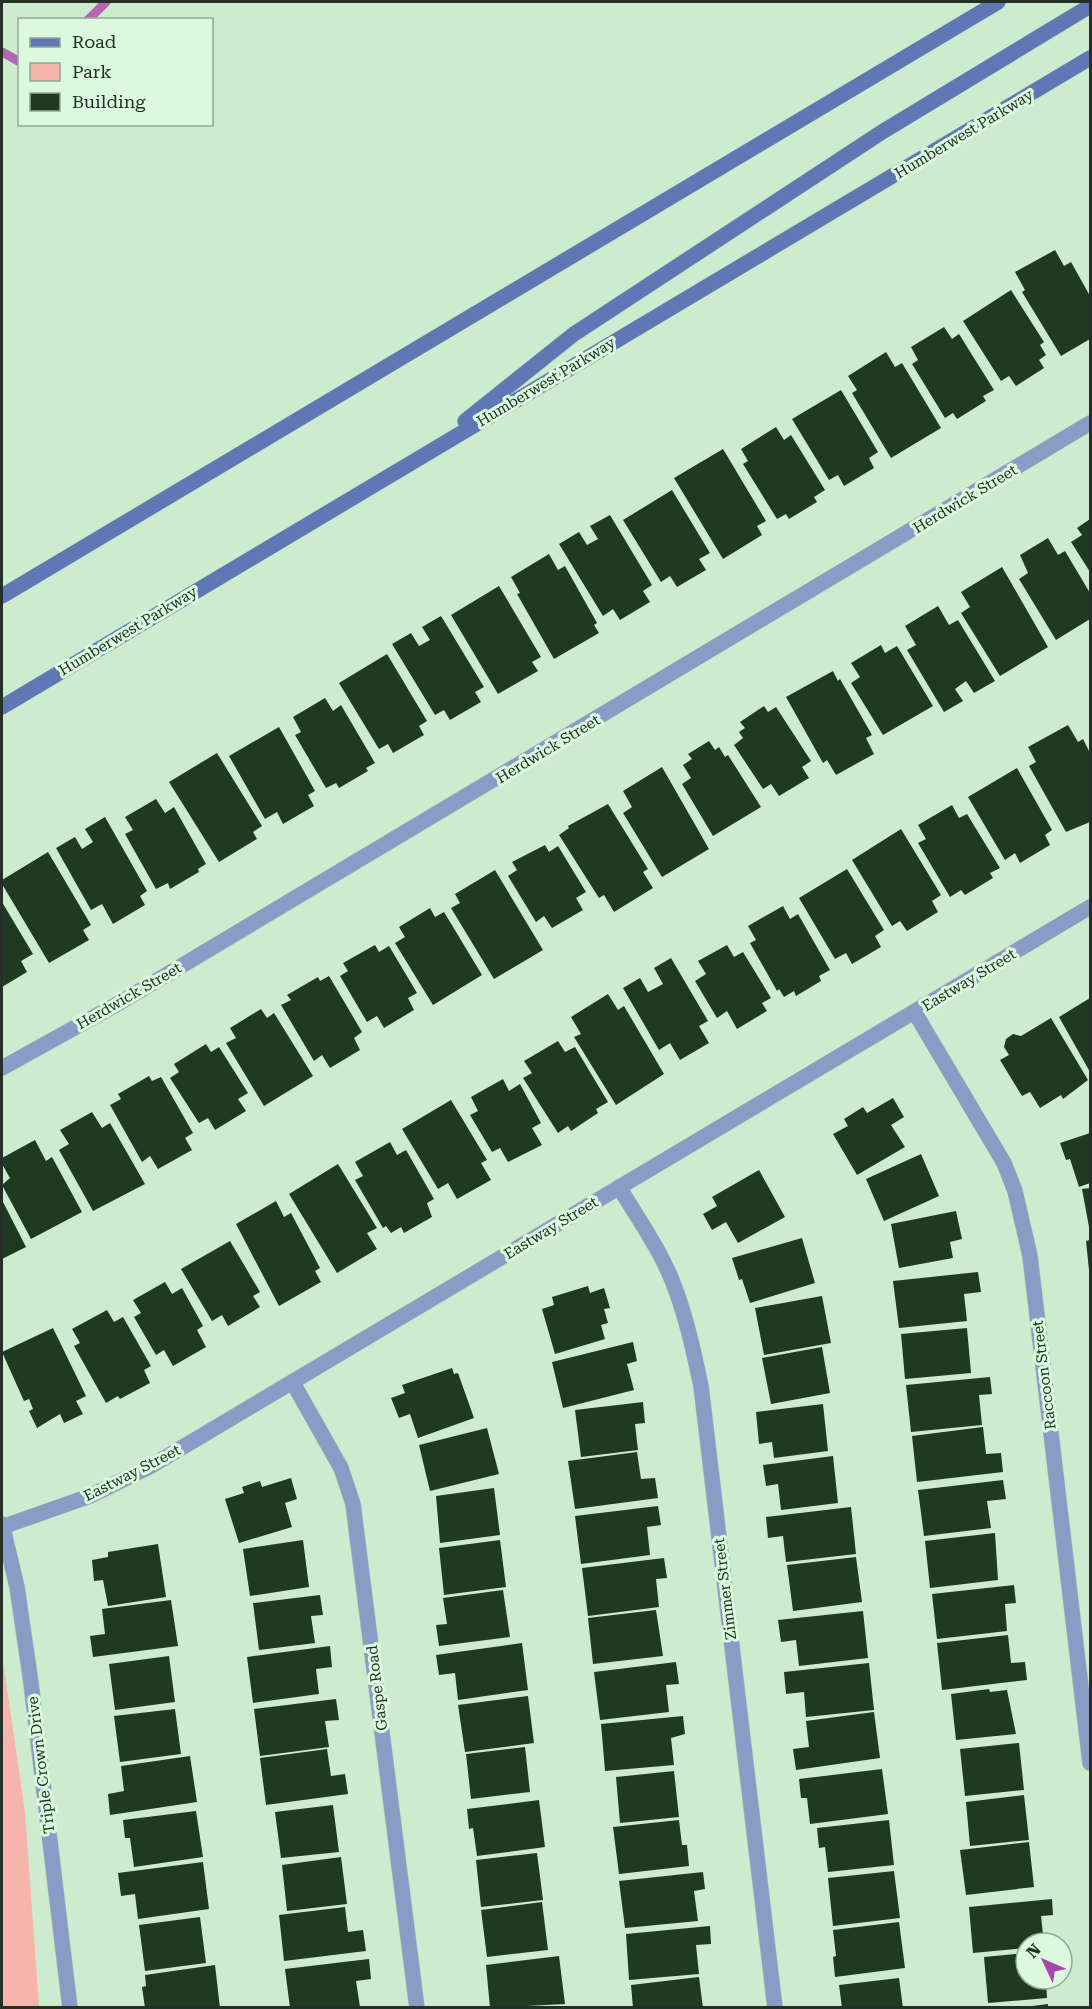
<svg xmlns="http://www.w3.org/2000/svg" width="1092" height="2009" viewBox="0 0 1092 2009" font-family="'Roboto Serif',serif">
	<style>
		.green { fill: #f7b4ab }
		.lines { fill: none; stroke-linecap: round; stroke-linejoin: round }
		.stream { stroke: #b565b5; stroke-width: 9 }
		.building { fill: #203923 }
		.street-casing { stroke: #abc6ad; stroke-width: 16 }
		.secondary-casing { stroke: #abc6ad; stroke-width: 16 }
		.street { stroke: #8a9bc5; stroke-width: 15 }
		.secondary { stroke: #6077b5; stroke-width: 15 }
		.labels { text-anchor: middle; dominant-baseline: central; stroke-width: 6; stroke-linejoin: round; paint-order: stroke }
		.street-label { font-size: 15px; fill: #243025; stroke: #daf9dd }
	</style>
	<rect width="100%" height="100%" fill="#cdeccf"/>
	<path class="green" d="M2,1654L25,1812L39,2007H2Z"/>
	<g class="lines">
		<path class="stream" d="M88,20L106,2
			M2,52L20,62"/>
	</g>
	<path class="building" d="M1055,250L1064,266L1071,262L1090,296V339L1061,356L1022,292L1025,290L1015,272Z
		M1011,290L1044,342L1040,345L1046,355L1039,360L1044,368L1016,386L1009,376L1001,381L963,321Z
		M944,327L952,339L959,334L994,390L983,396L986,401L957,419L953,413L945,418L912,364L918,360L911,347Z
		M886,352L895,367L902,363L941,428L891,458L852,393L857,390L848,376Z
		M841,390L878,452L869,458L874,468L844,486L838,475L829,480L792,419Z
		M776,427L784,440L791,435L825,490L814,497L817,502L789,519L786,514L777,519L743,464L748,461L741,449Z
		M723,449L766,521L757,526L762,535L723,559L674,478Z
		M672,490L710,553L699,559L706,570L677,587L670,576L661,582L623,520Z
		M610,515L652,585L643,591L650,602L620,620L613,609L603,616L559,544L579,532L587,545L598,539L590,526Z
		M1090,519V572L1071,542L1082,535L1077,528Z
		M1048,538L1058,555L1065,551L1090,593V619L1056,640L1019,579L1028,573L1020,555Z
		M549,554L558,570L565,566L597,623L594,625L599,633L554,659L517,594L520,593L511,577Z
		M1002,567L1048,647L1000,676L961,613L970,607L961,592Z
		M499,586L541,657L532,662L538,671L498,694L451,615Z
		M938,606L949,625L958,620L995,681L974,693L966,681L955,689L963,701L944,712L907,650L916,645L905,626Z
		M441,616L484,687L475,692L481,702L450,720L444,710L435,715L392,644L411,633L419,646L430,640L422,627Z
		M881,645L885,653L897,646L933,706L883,735L851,683L860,677L851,663Z
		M387,654L427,721L419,726L424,735L393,753L388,744L379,749L339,683Z
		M833,671L838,681L840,679L872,735L866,738L874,754L836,775L827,760L823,763L786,697Z
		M325,698L333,711L341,705L375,763L366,768L368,771L339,788L336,783L326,788L295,735L301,732L293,717Z
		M764,706L768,712L776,707L811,761L802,767L809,778L779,796L771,784L763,789L734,745L743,738L739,732L745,728L740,722Z
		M1068,725L1078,742L1083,739L1090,753V822L1066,832L1029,766L1036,762L1028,747Z
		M279,727L315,791L308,795L314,806L283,824L277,812L265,819L229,756Z
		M709,741L715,750L719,747L725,757L728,755L761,807L713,836L682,784L691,778L683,765L692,759L688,754Z
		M217,753L262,826L253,832L257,839L219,862L169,782Z
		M662,767L709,849L662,877L623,813L632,807L623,791Z
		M1017,768L1052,830L1045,835L1050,845L1020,863L1015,853L1005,860L968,797Z
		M156,799L165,813L174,807L206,864L198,869L199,872L170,889L168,883L156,889L125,834L133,830L125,817Z
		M608,804L648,869L643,872L653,888L614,912L604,895L599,898L559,835L569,828L568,826Z
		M952,805L959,818L967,814L1000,868L990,873L993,878L965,895L961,890L950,897L918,843L926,839L918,825Z
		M105,817L147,891L140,896L145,905L113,924L102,904L91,910L56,848L75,837L82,849L93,842L85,829Z
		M901,829L941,895L932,901L938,912L907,931L900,921L892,926L852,860Z
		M545,845L549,852L558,846L586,892L576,898L583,910L552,928L544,916L536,922L508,876L517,870L512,862Z
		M48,852L91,925L83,930L89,940L49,963L2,884V880Z
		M847,869L884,930L875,936L881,947L852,964L846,953L835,959L799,898Z
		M495,870L543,950L494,979L451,908L460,903L455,894Z
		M2,902L33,954L21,961L27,972L2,987Z
		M783,906L790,919L798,914L830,970L819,976L821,981L796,996L794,991L784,997L779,989L777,991L750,943L756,940L748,926Z
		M430,908L435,917L444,912L482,975L433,1005L395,943L405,937L399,927Z
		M375,945L379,952L389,946L417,993L408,998L414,1010L384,1028L377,1016L367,1022L340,976L348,971L343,963Z
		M727,945L734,957L743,952L771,998L762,1003L767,1011L737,1029L727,1011L717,1018L695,981L706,974L698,961Z
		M671,958L708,1021L699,1026L709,1043L680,1060L670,1043L659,1050L623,988L640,978L648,992L663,984L654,968Z
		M329,976L362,1032L354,1038L360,1050L330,1068L322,1055L314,1061L281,1005L291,1000L287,995L318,977L320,981Z
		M608,994L618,1010L624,1006L664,1074L616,1105L574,1037L581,1034L571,1017Z
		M1090,998V1072L1059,1017Z
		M261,1009L267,1018L274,1013L313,1076L264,1106L226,1043L236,1038L230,1028Z
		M1051,1018L1088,1080L1063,1099L1061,1095L1040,1108L1030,1092L1022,1096L1000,1060L1009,1055L1004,1047L1006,1039L1013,1034L1021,1036Z
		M558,1041L565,1052L575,1047L608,1102L596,1109L598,1113L571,1131L568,1126L558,1133L523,1078L532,1073L524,1061Z
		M206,1044L211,1052L219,1047L248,1093L238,1099L246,1111L215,1130L208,1118L199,1123L170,1078L179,1072L174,1064Z
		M149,1076L152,1081L161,1077L193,1133L185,1138L192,1150L158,1169L150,1156L142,1162L110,1105L121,1099L118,1094Z
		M503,1079L509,1091L520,1084L541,1123L532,1128L542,1145L508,1162L500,1148L492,1152L470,1115L478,1111L471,1097Z
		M893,1098L904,1117L891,1125L905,1147L857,1175L833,1134L848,1126L844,1119L863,1107L867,1113Z
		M451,1100L487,1160L481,1163L491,1180L457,1199L448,1183L438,1189L402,1129Z
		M92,1112L102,1128L110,1123L145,1184L93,1211L59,1150L69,1144L60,1130Z
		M1090,1133V1183L1079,1187L1070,1159L1066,1160L1060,1143Z
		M35,1140L46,1161L52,1157L82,1212L31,1239L2,1185L10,1178L2,1164V1158Z
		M390,1142L397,1155L406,1150L434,1199L427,1203L432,1217L404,1233L401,1227L391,1233L386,1226L383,1228L355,1180L363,1176L355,1162Z
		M921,1154L939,1196L884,1221L866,1179Z
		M338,1164L377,1228L367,1233L377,1249L337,1273L289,1194Z
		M759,1170L785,1217L738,1243L726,1222L712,1230L703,1214L717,1206L712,1197Z
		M1090,1188V1227H1089L1082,1189Z
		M2,1200L26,1247L2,1259Z
		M276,1201L284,1217L291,1213L320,1268L315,1271L321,1282L279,1306L236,1224Z
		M956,1211L962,1239L950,1242L953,1258L899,1268L891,1224Z
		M802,1238L815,1283L750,1303L742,1279L739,1280L732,1258Z
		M1090,1240V1270H1089L1086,1241Z
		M230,1241L260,1292L253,1296L260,1307L228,1326L222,1315L212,1321L181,1269Z
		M978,1272L981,1292L964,1294L967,1321L899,1328L893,1281Z
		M165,1282L172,1294L182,1288L203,1326L197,1330L206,1347L173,1366L164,1350L156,1355L134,1317L141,1313L133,1300Z
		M588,1286L590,1293L604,1288L610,1308L604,1309L608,1323L601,1325L605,1339L555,1354L542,1309L554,1305L552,1297Z
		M822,1296L831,1343L764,1355L755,1308Z
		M107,1310L114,1322L123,1317L151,1366L144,1370L150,1383L120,1399L118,1396L106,1403L74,1346L80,1343L72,1329Z
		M53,1328L86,1396L76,1401L83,1414L64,1423L60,1414L37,1428L29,1411L33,1409L29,1399L24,1401L2,1352Z
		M967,1328L971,1373L905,1379L901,1334Z
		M633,1342L637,1361L627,1364L634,1390L563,1408L552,1362Z
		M822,1347L830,1393L771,1404L762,1358Z
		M452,1368L454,1374L458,1373L474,1418L418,1438L410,1414L399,1418L391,1398L405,1393L402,1385Z
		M990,1377L992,1394L979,1395L982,1425L911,1432L906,1385Z
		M643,1402L645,1423L635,1424L638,1450L581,1457L575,1410Z
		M823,1404L828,1451L774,1458L772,1442L759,1444L756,1412Z
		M983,1427L986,1454L1001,1453L1003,1472L917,1482L912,1436Z
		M487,1428L499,1474L430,1491L419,1445Z
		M637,1452L641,1479L655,1478L658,1498L575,1509L568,1461Z
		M833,1456L838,1503L781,1510L778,1484L766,1486L763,1465Z
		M291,1478L297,1499L285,1503L292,1527L239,1543L225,1499L244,1493L242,1487L260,1481L262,1487Z
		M1003,1480L1006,1499L987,1501L991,1528L924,1536L918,1490Z
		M494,1488L500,1535L440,1543L436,1496Z
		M658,1506L661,1525L647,1527L650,1555L581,1564L575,1516Z
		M851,1507L856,1554L786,1562L783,1536L768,1538L766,1517Z
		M995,1533L998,1580L930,1588L925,1541Z
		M303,1540L309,1587L250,1596L243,1549Z
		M500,1540L506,1587L444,1595L439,1548Z
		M158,1544L166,1597L108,1606L103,1580L94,1581L92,1560L108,1557V1552Z
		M856,1557L862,1602L793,1611L787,1565Z
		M664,1558L667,1578L656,1579L659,1607L588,1616L582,1568Z
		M1014,1585L1016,1603L1005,1604L1007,1631L937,1639L932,1594Z
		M503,1590L510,1637L439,1646L436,1625L447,1624L443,1598Z
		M320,1595L323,1615L311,1616L315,1643L259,1650L253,1603Z
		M171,1600L178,1646L93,1657L90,1636L105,1634L102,1609Z
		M656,1610L663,1656L593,1664L588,1618Z
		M863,1611L868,1658L799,1666L796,1640L781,1642L778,1620Z
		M1008,1635L1011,1663L1025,1662L1027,1680L942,1690L937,1643Z
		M522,1643L528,1690L458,1700L455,1673L439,1675L436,1655Z
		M330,1646L332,1667L316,1669L319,1694L253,1703L247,1657Z
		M169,1656L175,1702L115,1710L109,1664Z
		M676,1662L679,1684L666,1685L669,1712L600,1720L594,1672Z
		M869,1663L874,1710L806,1717L804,1692L786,1694L784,1672Z
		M989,1689L990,1692L1007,1690L1016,1734L956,1740L951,1694Z
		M528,1696L534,1743L465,1752L458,1705Z
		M336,1699L339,1720L325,1721L329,1747L260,1756L254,1709Z
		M175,1709L181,1754L120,1762L114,1716Z
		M874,1712L880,1758L796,1770L793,1749L809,1747L806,1721Z
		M683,1716L685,1734L671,1738L674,1765L605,1771L601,1724Z
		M1019,1743L1024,1790L965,1796L960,1749Z
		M525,1747L530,1792L471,1799L466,1754Z
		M327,1749L331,1776L345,1774L348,1794L266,1805L260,1758Z
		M190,1756L197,1802L110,1815L108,1794L124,1791L121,1766Z
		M882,1769L888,1814L810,1824L807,1798H801L799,1779Z
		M674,1771L679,1817L620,1823L616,1777Z
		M1024,1795L1029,1840L970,1846L966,1802Z
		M539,1800L545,1847L477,1856L473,1828L469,1829L467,1809Z
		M333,1805L339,1852L281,1858L275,1812Z
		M196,1811L203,1857L134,1867L130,1838H125L123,1820Z
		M679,1820L682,1845H687L689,1866L619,1874L613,1827Z
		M889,1820L894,1865L828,1872L825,1847L819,1848L817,1828Z
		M1029,1842L1034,1887L966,1895L960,1850Z
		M537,1853L543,1900L481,1907L476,1860Z
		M341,1857L347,1904L287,1911L282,1865Z
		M203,1862L209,1909L138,1919L135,1894L121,1896L118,1873Z
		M894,1871L900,1918L833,1926L828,1878Z
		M703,1872L705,1889L694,1891L698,1921L625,1928L619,1881Z
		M1052,1899L1053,1915L1041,1916L1044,1943H1026V1948L973,1953L969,1907Z
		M542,1902L548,1950L487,1957L481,1910Z
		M345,1907L348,1932L363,1930L366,1951L284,1961L279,1915Z
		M200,1917L206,1963L145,1971L139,1925Z
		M899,1922L905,1968L835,1977L833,1957L836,1956L833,1930Z
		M710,1926L711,1944L696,1945L699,1974L629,1980L626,1934Z
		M1026,1953V1979H1046L1047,1998L988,2003L984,1957Z
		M559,1956L565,2004L490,2008L486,1965Z
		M369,1959L371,1979L356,1981L360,2007L290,2008L285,1969Z
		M215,1965L220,2008H145L142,1987L146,1986L145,1975Z
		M699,1977L703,2008H633L631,1985Z
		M899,1978L903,2008H842L839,1985Z
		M1048,2004V2008H1032V2006Z"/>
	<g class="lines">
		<g class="street-casing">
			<path id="street" d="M915,1013L1004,1163L1015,1191L1030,1256L1090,1763
				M2,1068L121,1002L1090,423
				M619,1187C639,1220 662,1252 675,1288C687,1320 694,1353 701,1386L775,2008
				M293,1383L341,1468L353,1504L417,2008
				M2,1524L17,1587L31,1683L70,2008
				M2,1527L90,1496L151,1466L1090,907"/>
		</g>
		<g class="secondary-casing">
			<path id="secondary" d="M465,421L574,334L882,132L1090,6
				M2,596L998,2
				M2,707L1090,58"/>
		</g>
		<use href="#street" class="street"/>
		<use href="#secondary" class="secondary"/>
	</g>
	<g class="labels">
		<g class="street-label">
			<text transform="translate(964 134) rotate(-31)">Humberwest Parkway</text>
			<text transform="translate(546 382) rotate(-31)">Humberwest Parkway</text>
			<text transform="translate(965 499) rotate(-31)">Herdwick Street</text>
			<text transform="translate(128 631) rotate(-31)">Humberwest Parkway</text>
			<text transform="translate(548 749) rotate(-31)">Herdwick Street</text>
			<text transform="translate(969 980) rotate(-31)">Eastway Street</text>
			<text transform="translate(129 996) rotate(-30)">Herdwick Street</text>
			<text transform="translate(551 1228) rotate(-31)">Eastway Street</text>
			<text transform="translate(1044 1375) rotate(-97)">Raccoon Street</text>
			<text transform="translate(132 1473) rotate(-27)">Eastway Street</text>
			<text transform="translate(725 1589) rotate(-97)">Zimmer Street</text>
			<text transform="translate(377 1688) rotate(-97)">Gaspe Road</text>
			<text transform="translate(41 1765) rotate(-97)">Triple Crown Drive</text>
		</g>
	</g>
	<rect width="1092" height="2009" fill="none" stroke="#243025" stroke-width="6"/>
	<rect x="18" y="18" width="195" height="108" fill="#daf9dd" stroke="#91a993" stroke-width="1.5"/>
	<rect x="30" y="38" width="30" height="9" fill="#6077b5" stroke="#91a993" stroke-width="1.5"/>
	<text x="72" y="48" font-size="18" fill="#243025">Road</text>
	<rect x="30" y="63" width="30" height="18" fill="#f7b4ab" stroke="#91a993" stroke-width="1.5"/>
	<text x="72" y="78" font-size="18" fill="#243025">Park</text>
	<rect x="30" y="93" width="30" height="18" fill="#203923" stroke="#91a993" stroke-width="1.5"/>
	<text x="72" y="108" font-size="18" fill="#243025">Building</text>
	<g transform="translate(1044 1961) rotate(314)"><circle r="28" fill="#daf9dd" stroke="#91a993" stroke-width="1.5"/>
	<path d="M0-4.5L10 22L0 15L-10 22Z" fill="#aa46ab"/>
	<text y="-9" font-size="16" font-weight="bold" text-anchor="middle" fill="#243025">N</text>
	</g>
</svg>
